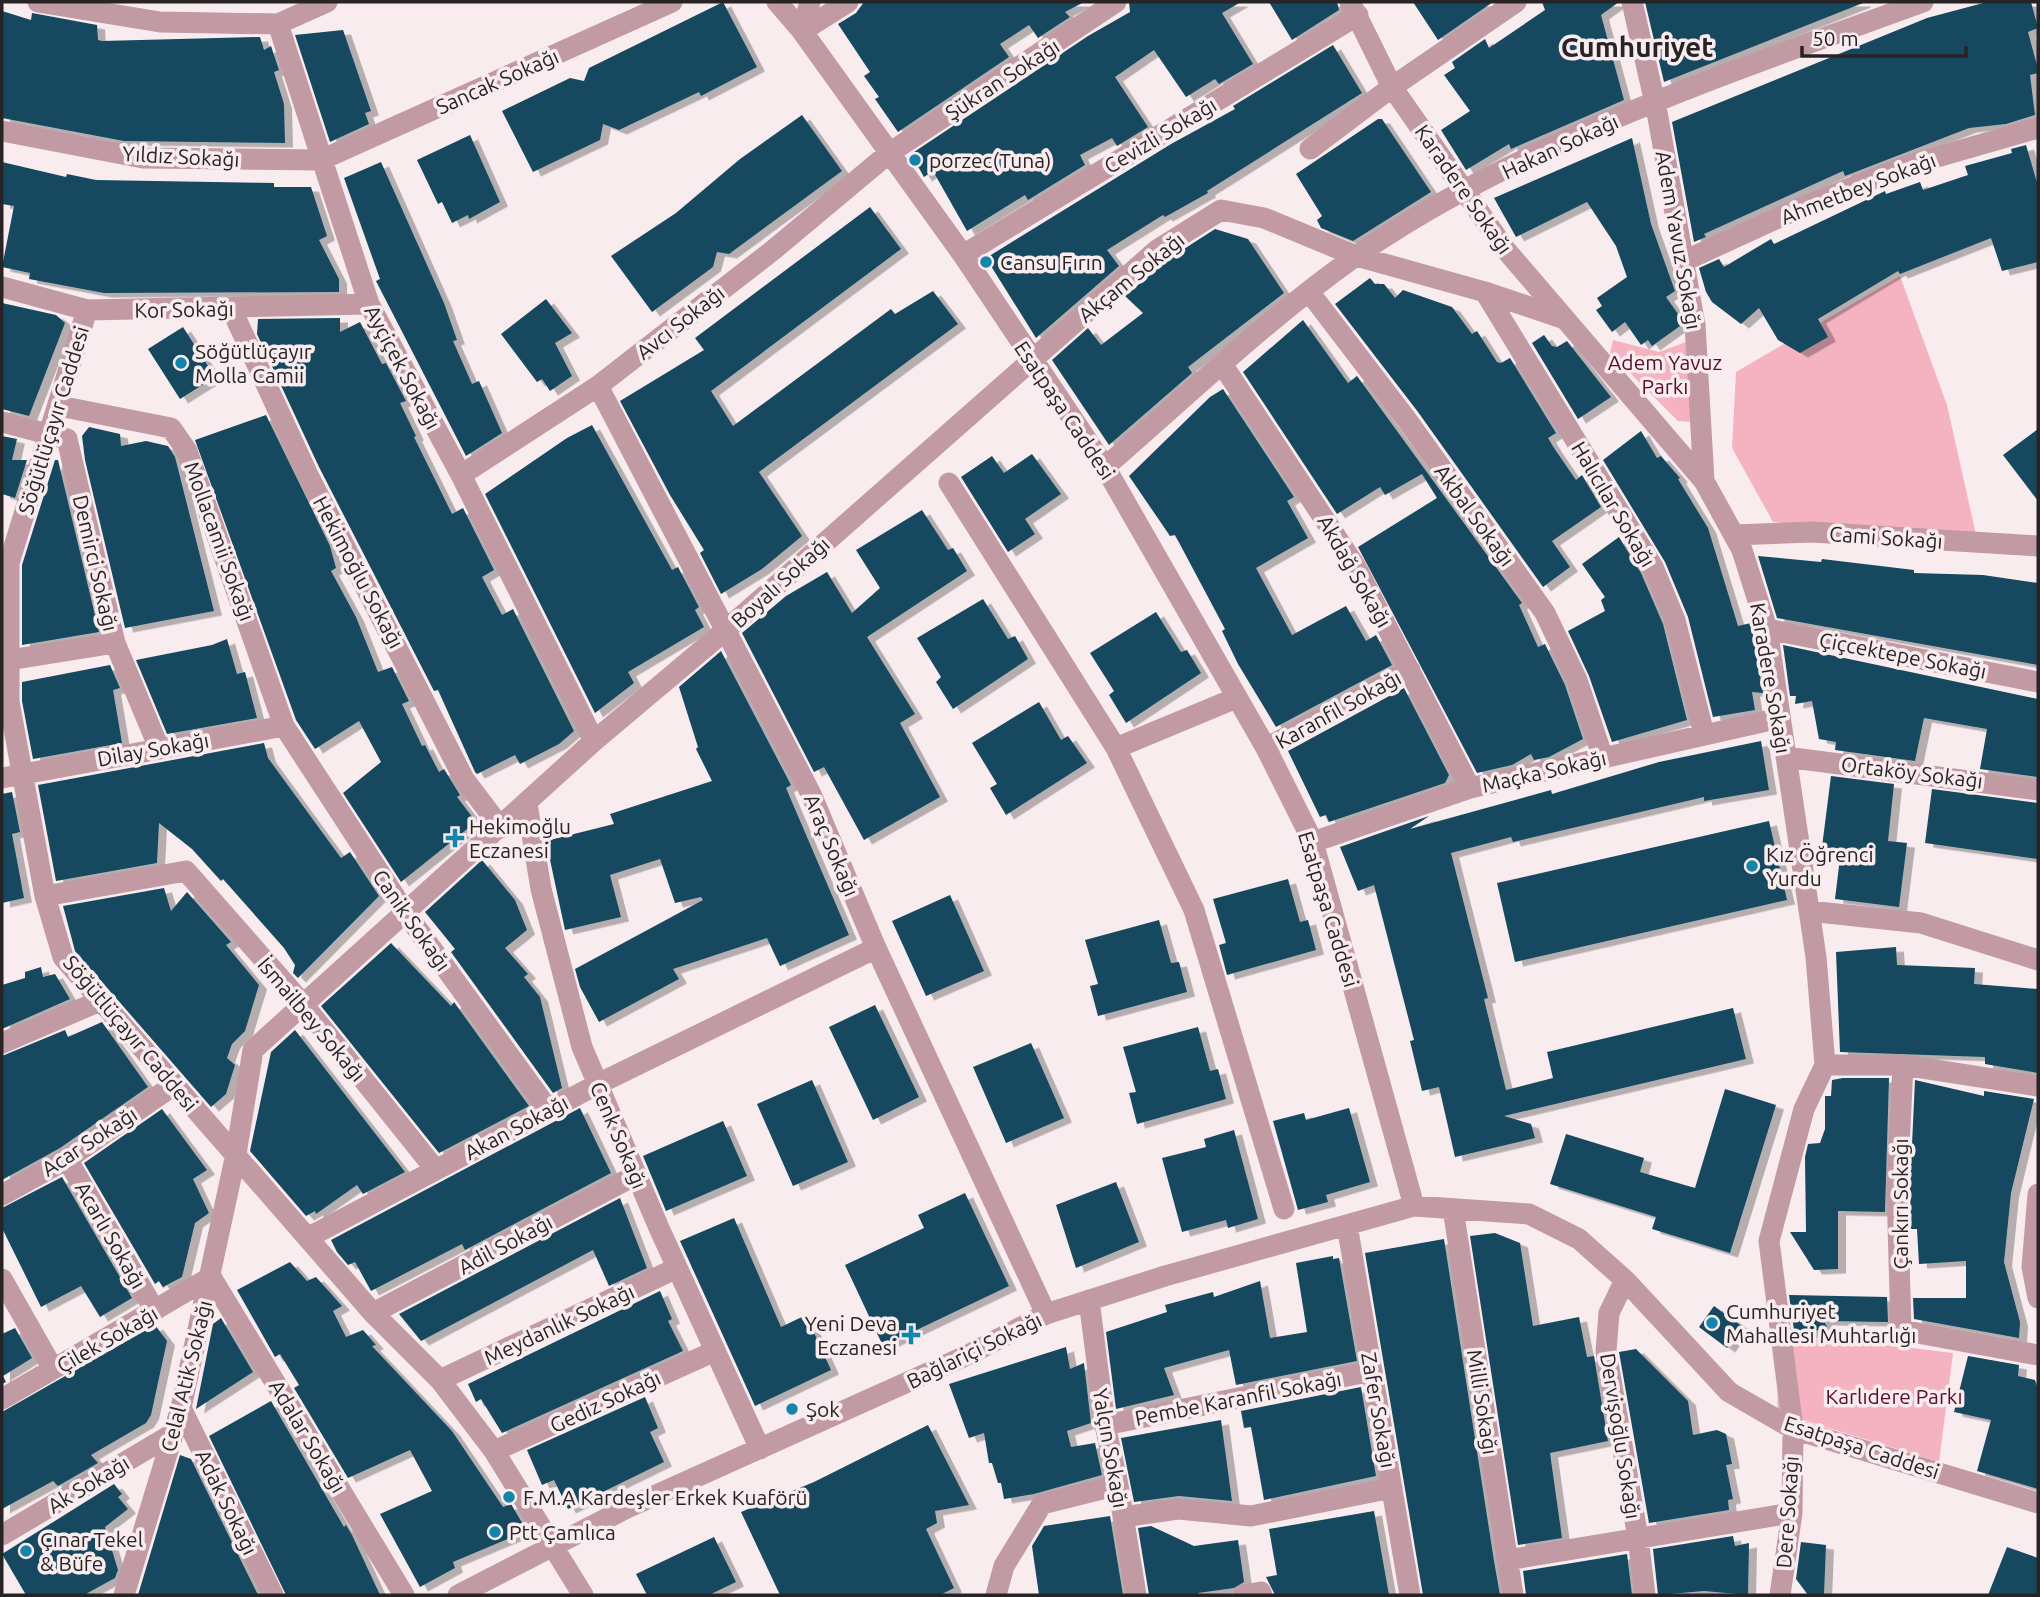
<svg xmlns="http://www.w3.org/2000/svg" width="2040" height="1597" viewBox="0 0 2040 1597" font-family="Ubuntu,sans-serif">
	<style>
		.green { fill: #f5b3c2 }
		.building { fill: #13495e; filter: url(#shadow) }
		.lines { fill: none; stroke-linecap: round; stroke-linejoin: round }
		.minor { stroke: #c29aa3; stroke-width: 21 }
		.poi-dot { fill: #1584ab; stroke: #f8ecef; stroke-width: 2.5 }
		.labels { text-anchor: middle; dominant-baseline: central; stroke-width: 7; stroke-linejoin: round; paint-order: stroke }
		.street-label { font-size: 21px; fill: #282425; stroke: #f8ecef }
		.poi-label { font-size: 21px; fill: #282425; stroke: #f8ecef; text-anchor: start }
		.park-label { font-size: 21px; fill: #590b2a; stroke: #f8ecef }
		.district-label { font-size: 28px; font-weight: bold; fill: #282425; stroke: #f8ecef }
	</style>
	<defs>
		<filter id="shadow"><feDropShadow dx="8" dy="4.5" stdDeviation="0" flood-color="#0004"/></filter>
	</defs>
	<rect width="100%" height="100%" fill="#f8ecef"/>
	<path class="green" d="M1900,276L1947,405L1977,539L1773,522L1732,448L1736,372Z
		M1613,340L1659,352L1686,342L1692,422L1678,421L1610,353Z
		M1780,1332L1953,1353L1939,1462L1777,1412Z"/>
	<path class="building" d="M723,2L757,67L701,96L699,92L619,130L603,124L600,140L533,172L502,111L570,78L584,81L589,68Z
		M864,2H1084L1065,12L1070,17L1038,38L1029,25L1000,44L1009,57L898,132L875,99L879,97L864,76L870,72L838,24L856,13Z
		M1129,2H1241L1222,13L1253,64L1219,84L1215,79L1186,97L1154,50L1115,77L1148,127L1117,146L1112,138L1080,155L1085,165L1028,200L1025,195L967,231L933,171L924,177L911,154L1088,36L1130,12Z
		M1269,2H1337L1339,10L1292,40Z
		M1413,2H1493L1438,40Z
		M1542,2H1619L1601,15L1624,100L1511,149L1509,144L1466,170L1441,130L1470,111L1444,75L1455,68L1452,62L1485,39L1489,48L1545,10Z
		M1645,2H1863V3L1664,82Z
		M1987,2H2031L2038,28L2028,32L2038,69V73L2030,75L2035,115L2006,124L1969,128L1845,176L1843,171L1704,234L1706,237L1694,242L1672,122L1927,18Z
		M2,11L31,20L32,13L97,25L98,40L102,41L260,37L264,50L271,46L279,70L274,72L284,104L285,143L124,141L2,118Z
		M343,30L371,111L365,113L369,124L330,142L295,35Z
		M1333,45L1362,93L1207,191L1208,193L1165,217L1163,215L1107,250L1119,266L1036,338L986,258L1171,144L1235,109L1233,106Z
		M802,115L842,171L729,254L717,252L713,267L652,312L611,256L676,213L740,159Z
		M1378,119H1382L1431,192L1353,241L1321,228L1317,220L1322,216L1296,174Z
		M470,135L500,202L469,219L468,215L452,223L442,202L438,204L417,160Z
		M1632,138L1651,224L1675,291L1666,297L1681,318L1677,321L1680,326L1652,346L1648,340L1641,345L1625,322L1612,332L1596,310L1602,306L1597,298L1627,277L1616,246L1587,202L1516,237L1494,198Z
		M2026,145L2038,186V262L2002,271L1991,238L1900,274L1898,271L1818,319L1828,337L1800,353L1778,340L1759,308L1741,324L1712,302L1706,292L1699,268L1719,259L1724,267L1771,239L1774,244L1885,191L1886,194L1920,182L1923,190L1968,175L1965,166L2012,153L2011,149Z
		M2,162L66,177L67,174L96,180L274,183V187H311L327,236L319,240L339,279V292L104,293L29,279L30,273L2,267L14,206L2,204Z
		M381,162L444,303L457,340L453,341L472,384L479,381L502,433L466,456L376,281L380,279L344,178Z
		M870,207L901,249L711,391L733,426L891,309L895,314L933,291L958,324L759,472L802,536L762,569L721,594L700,553L704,550L670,495L620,401L704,350L695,338Z
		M1215,229L1248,239L1284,293L1188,367L1192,373L1109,445L1052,360L1088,328L1101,345L1143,313L1125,296L1170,258Z
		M1370,278L1375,284H1384L1395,298L1403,290L1452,307L1472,334L1477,331L1497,362L1501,363L1510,358L1556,433L1548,438L1554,448L1576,480L1582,475L1601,507L1552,541L1570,567L1543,587L1418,412L1335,304Z
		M546,299L572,333L555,343L572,376L550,391L542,379L537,382L501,334Z
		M2,303L56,315L65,323L29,416L2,409Z
		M340,318V332L360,322L382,364L386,363L406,401L400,403L416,436L414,437L452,514L463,508L494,570L482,577L502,615L513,609L574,731L559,744L520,764L515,755L477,774L475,772L438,690L434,691L319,467L257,334L258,319Z
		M1303,320L1348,383L1357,376L1522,603L1519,605L1538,647L1545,644L1565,685L1583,739L1549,757L1534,760L1531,754L1512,765L1477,773L1358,547L1437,498L1422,474L1385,495L1380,487L1337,514L1243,372Z
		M183,327L215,377L180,399L148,349Z
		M1544,335L1552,346L1557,347L1567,341L1611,397L1578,419L1532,343Z
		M1223,389L1294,497L1287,501L1308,538L1256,568L1292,635L1346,606L1366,641L1376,635L1392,665L1276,727L1238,664L1222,631L1225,629L1175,535L1170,536L1129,476L1210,397Z
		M266,415L330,546L336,568L331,571L356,617L378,672L392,667L409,701L402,704L422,746L425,745L439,772L444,769L460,795L457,797L476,822L401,882L343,793L381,762L359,721L315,749L296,720L195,440Z
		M592,425L672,570L678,567L699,607L695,610L704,627L628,672L634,683L595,713L485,494L567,438Z
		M89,427L120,434L121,446L146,441L168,446L175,457L214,611L125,628L85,460L82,436Z
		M2038,429V501L2003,455Z
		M1641,431L1657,458L1661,456L1680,478L1678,479L1708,528L1738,626L1751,623L1763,693L1752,692L1755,710L1713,717L1688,617L1665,562L1603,460Z
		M2,436L17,439L12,460H27L15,498L2,494Z
		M1032,454L1061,494L1025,519L1035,534L1008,552L961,477L992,456L1004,473Z
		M55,460H58L99,632L22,645V565Z
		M922,510L948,550L953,548L967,571L867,637L915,714L900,723L940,797L864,840L824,767L814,772L742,633L786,596L827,572L852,613L880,588L856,550Z
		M1619,537L1641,573L1663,624L1687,720L1612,742L1589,676L1568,631L1605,611L1601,600L1605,597L1582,564Z
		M1758,556L1821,562L1822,559L1914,570V573L1983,575L2038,583V665L1777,618Z
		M983,599L1008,639L1015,636L1028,659L953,709L936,682L941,677L917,638Z
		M1156,612L1181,652L1187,650L1201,673L1126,723L1109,695L1114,691L1090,653Z
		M227,639L237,674L245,672L257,718L167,734L136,660L212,645Z
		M1783,645L2038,699V777L1980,769L1987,729L1924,718L1915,761L1835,750L1836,742L1819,739L1812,701L1795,704L1796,696H1790Z
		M721,651L791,785L786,788L849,935L780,966L767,938L673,969L679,979L599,1022L580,987L575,969L703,900L701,897L675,903L660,859L610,875L621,917L565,930L546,841L614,824L610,814L712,781L696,749L698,747L679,687Z
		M110,665L120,688L113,690L122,743L33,759L22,701V682Z
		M1404,688L1449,775L1445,783L1329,822L1326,815L1320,817L1288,751Z
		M1039,702L1061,740L1068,736L1087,763L1006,815L990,788L997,784L972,743Z
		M1761,741L1769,790L1704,801V797L1513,842L1511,837L1451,853L1488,998L1484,999L1506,1090L1553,1078L1547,1052L1733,1008L1746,1059L1504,1116L1531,1124L1535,1138L1455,1157L1439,1087L1422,1091L1410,1041L1414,1040L1374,885L1358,891L1340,847L1429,816L1410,829L1551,790L1552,794L1659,762Z
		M264,743L268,758L341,858L350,852L379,896L298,978L293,973L295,965L284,948L223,879L221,881L192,849L159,823L157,863L56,881L38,785Z
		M1831,776L1894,784L1888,841L1907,843L1899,907L1835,899L1841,850L1822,847Z
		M1932,789L2038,803V859L1925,843Z
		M12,792L20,832L12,834L24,898L2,903V794Z
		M1769,821L1787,900L1515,962L1497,883Z
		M482,860L515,900L527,930L505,948L528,974L524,977L540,997L562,1088L553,1093L451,952L455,949L425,912Z
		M1288,879L1300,922L1308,920L1316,950L1227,975L1219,945L1226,943L1213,899Z
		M164,888L171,911L187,892L231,942L226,945L259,985L245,1031L232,1044L227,1058L235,1065L226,1094L211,1107L75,951L63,906Z
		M950,895L984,971L926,996L892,921Z
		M1159,920L1171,963L1179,962L1187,992L1098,1016L1090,986L1098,984L1085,940Z
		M391,943L451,1006L454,1002L529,1106L439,1153L321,1006Z
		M1896,947L1897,965L1975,968L1974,984L2038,989V1073L1985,1064V1057L1840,1052L1836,952Z
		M41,967L43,977L55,974L70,999L2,1029V985L25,978V972Z
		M875,1005L919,1097L873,1120L829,1027Z
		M102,1022L148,1087L60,1148L2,1180V1056L65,1030L68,1037Z
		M1198,1027L1210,1071L1218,1069L1226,1099L1137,1124L1129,1093L1136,1092L1123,1047Z
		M295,1030L405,1172L363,1194L357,1185L316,1214L315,1211L306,1216L250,1151L271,1052Z
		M1031,1043L1064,1118L1006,1143L973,1067Z
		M1843,1078H1889L1885,1212L1838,1211V1269L1814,1270L1790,1232H1806L1805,1157L1808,1144L1820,1143L1825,1129V1096H1831L1832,1080Z
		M812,1080L848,1162L793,1186L757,1104Z
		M1915,1080L1984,1096V1091L2034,1099L2011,1193L2004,1262L2020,1322L2019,1338L1914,1319L1913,1298H1966V1261L1919,1264L1917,1229H1911L1910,1188Z
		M1725,1089L1776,1105L1730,1253L1652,1229L1656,1217L1550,1184L1566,1134L1644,1158L1640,1172L1695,1188Z
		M580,1108L611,1173L465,1250L462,1244L371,1291L355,1262L348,1265L337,1252L331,1240Z
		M1349,1108L1370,1182L1326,1195L1328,1202L1298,1210L1273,1121L1304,1113L1306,1120Z
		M162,1109L207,1170L193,1179L209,1213L195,1223L182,1277L163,1287L159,1281L155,1284L84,1163Z
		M723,1121L747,1176L666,1211L643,1156Z
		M1234,1130L1258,1219L1228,1228L1226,1220L1182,1232L1162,1158L1206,1147L1204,1139Z
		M62,1177L132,1298L100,1317L81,1286L41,1307L2,1228V1208Z
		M1116,1182L1139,1242L1076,1268L1056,1205Z
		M965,1193L1009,1286L883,1346L845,1265L924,1228L918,1215Z
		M620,1198L647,1268L609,1286L593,1250L421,1341L399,1314Z
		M734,1218L781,1327L806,1315L831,1370L755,1406L680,1241Z
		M1495,1233L1520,1243L1533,1326L1579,1317L1587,1357L1594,1356L1608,1441L1550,1453L1562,1538L1518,1545L1470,1236Z
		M1444,1239L1494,1561L1500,1595H1423L1365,1253Z
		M1333,1256V1259L1339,1258L1357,1361L1236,1385L1229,1350L1164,1368L1174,1395L1116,1409L1106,1332L1167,1312L1165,1305L1213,1292L1214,1297L1260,1281L1270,1338L1307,1332L1296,1263Z
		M290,1262L307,1281L316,1277L342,1306L333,1311L346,1337L363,1330L376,1345L372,1346L452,1431L503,1507L511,1504L527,1531L453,1562L455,1568L420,1587L380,1514L432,1491L410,1450L348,1478L294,1388L299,1385L280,1354L275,1357L237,1290Z
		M660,1291L672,1319L668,1321L683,1351L502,1433L481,1399L476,1402L468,1384Z
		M1789,1295L1887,1297L1888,1322L1824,1321L1827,1327L1795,1337Z
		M1714,1306L1743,1327L1727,1348L1699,1327Z
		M221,1318L253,1372L196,1409L213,1324Z
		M155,1325L167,1341L151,1415L146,1423L91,1455L98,1463L58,1486L53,1481L2,1509V1412Z
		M15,1328L32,1358L3,1376L6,1382L2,1384V1334Z
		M1066,1347L1070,1369L1084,1363L1091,1423L1067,1431L1071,1447L1095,1443L1102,1475L1034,1494L1004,1499L1001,1483H998L992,1463H989L984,1433L969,1438L949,1384Z
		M1636,1349L1688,1401L1693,1435L1717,1430L1726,1434L1732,1464L1726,1465L1733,1499L1728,1500L1729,1510L1649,1523L1619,1352Z
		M1968,1356L2019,1365L2018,1376L2035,1380L2038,1390V1489L1977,1471L1991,1420L1954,1412Z
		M1361,1387L1376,1476L1264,1500L1251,1427L1244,1428L1241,1411Z
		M645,1397L658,1428L650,1432L664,1462L568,1509L554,1480L542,1485L527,1450Z
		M271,1401L344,1527L346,1525L352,1535L380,1595H286L209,1436Z
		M1221,1420L1232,1501L1179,1496L1134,1502L1121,1438Z
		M928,1425L969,1505L935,1511L937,1523L926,1529L954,1588L940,1595H780L741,1512L814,1482Z
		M180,1455L191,1459L258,1595H138Z
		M114,1484L122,1494L118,1497L128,1509L105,1527L118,1570L115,1578L84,1595H26L2,1554Z
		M1374,1511L1389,1595H1275L1266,1577L1277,1575L1269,1529Z
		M1110,1516L1123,1595H1039L1032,1546L1044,1526Z
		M1151,1526L1194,1546L1238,1540L1244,1582L1234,1588L1198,1593L1199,1595H1149L1138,1528Z
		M1733,1536L1735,1546L1749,1543L1748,1595L1704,1591L1658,1595L1653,1549Z
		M714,1537L736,1582L709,1595H647L636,1574Z
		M1801,1542L1826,1545L1824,1595H1808L1796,1579Z
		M2007,1547L2038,1558V1595H1988Z
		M1627,1554L1632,1595H1526L1523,1571Z"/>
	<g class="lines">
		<path class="minor" d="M38,2L160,22L278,24
			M327,2L278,24L369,304L461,475L594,741
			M777,2L802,31L963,255L1105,467L1266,748L1313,842L1414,1206
			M1350,2L1392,87L1505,249L1704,481L1742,550L1767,629L1816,957L1825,1065L1804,1109L1769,1241L1793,1429L1792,1513L1780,1595
			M1632,2L1657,112L1695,325L1704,481
			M802,31L848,2
			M802,31L810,2
			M2,131L143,158L321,160L672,2
			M1310,149L1392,87L1516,2
			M963,255L1358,15
			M1684,261L1802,207L1906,166L2038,128
			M2,287L87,310L369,304
			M1485,292L1653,567L1675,620L1704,734
			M1310,293L1407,420L1545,613L1577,680L1603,758
			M231,308L307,473L464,779L501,828
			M87,310L9,563V702L45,896L63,957L373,1313L440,1380L494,1451L583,1595
			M1222,364L1356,567L1470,788
			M598,386L811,794L876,948L1046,1314
			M59,406L171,428L187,451L284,726L405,912L548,1109
			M2,422L67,439L115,643L159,748
			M1105,467C1187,396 1267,319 1356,256C1519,142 1737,70 1923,2
			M461,475L598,386L772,251L888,154L1116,2
			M949,483L1116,748L1194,910L1284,1209
			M1734,535L1812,532L2038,546
			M1767,629L2038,682
			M9,660L115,643
			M1116,748L1236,698
			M1266,748L1410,670
			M1786,757L2038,790
			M2,778L284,726
			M527,804L541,889L582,1047L659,1228L760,1449
			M1313,842L1470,788L1780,718
			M45,896L186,871L302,1003L435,1169
			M1809,911L1921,923L2038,960
			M2,1043L100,1001
			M1825,1065H1903L2038,1086
			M1903,1065L1897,1188L1901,1330L2038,1355
			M67,1159L155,1311
			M2038,1194L2032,1267L2038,1298
			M2,1195L67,1159L174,1085
			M1453,1209L1513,1595
			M1347,1225L1410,1595
			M309,1237L598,1084L876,948
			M2,1279L53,1369
			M1625,1280L1609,1313L1606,1351L1638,1538L1645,1595
			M1089,1300L1105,1425L1118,1485L1136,1595
			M373,1313L636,1175
			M440,1380L677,1268
			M2,1399L211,1277L404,1595
			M181,1408L273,1595
			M1105,1425L1372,1371
			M494,1451L715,1351
			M1123,1517L1178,1509L1251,1516L1392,1488
			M2,1535L174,1433
			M1507,1560L1792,1513
			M124,1595L181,1408L236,1154L253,1050L594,741L727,629L1157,250L1221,210L1264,218L1356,256L1485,292L1562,318
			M458,1595L625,1509L970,1354L1046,1314L1165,1276L1414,1206L1529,1214L1579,1239L1625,1280L1729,1392L1793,1429L2038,1503
			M996,1595L1004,1566L1042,1504L1118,1485
			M1244,1595L1261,1592L1262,1595"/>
	</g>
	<g class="poi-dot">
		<circle cx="915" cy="160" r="7"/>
		<circle cx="986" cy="262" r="7"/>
		<circle cx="181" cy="363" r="7"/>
		<path d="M451.5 827.5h7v7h7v7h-7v7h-7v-7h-7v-7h7z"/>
		<circle cx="1752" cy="866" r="7"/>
		<circle cx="1712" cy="1323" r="7"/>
		<path d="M907.5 1324.5h7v7h7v7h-7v7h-7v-7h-7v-7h7z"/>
		<circle cx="792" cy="1409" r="7"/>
		<circle cx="509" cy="1497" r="7"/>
		<circle cx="495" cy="1532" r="7"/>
		<circle cx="26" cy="1551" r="7"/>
	</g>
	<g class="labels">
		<g class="street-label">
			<text transform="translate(1002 79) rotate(-33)">Şükran Sokağı</text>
			<text transform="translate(497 81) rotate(-24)">Sancak Sokağı</text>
			<text transform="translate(1160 135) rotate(-31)">Cevizli Sokağı</text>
			<text transform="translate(1560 146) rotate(-25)">Hakan Sokağı</text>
			<text transform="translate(181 156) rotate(3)">Yıldız Sokağı</text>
			<text transform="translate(1858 188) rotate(-21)">Ahmetbey Sokağı</text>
			<text transform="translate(1464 189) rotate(55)">Karadere Sokağı</text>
			<text transform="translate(1679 240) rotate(80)">Adem Yavuz Sokağı</text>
			<text transform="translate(1131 277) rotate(-39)">Akçam Sokağı</text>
			<text transform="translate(184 309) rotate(-1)">Kor Sokağı</text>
			<text transform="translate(680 322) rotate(-38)">Avcı Sokağı</text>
			<text transform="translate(403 367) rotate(62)">Ayçiçek Sokağı</text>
			<text transform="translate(1065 410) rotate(56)">Esatpaşa Caddesi</text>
			<text transform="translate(53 420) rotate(-73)">Söğütlüçayır Caddesi</text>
			<text transform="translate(1614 504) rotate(59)">Halıcılar Sokağı</text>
			<text transform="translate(1475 515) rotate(54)">Akbal Sokağı</text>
			<text transform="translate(1886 537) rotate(4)">Cami Sokağı</text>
			<text transform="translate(220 541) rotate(70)">Mollacamii Sokağı</text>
			<text transform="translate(96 563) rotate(77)">Demirci Sokağı</text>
			<text transform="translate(1355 571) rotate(60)">Akdağ Sokağı</text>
			<text transform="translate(359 572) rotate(62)">Hekimoğlu Sokağı</text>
			<text transform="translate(780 582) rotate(-42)">Boyalı Sokağı</text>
			<text transform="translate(1903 655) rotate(11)">Çiçcektepe Sokağı</text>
			<text transform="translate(1771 678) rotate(80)">Karadere Sokağı</text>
			<text transform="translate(1338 709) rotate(-29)">Karanfil Sokağı</text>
			<text transform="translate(153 749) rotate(-10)">Dilay Sokağı</text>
			<text transform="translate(1544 771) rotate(-13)">Maçka Sokağı</text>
			<text transform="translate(1912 772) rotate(7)">Ortaköy Sokağı</text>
			<text transform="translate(832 845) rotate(67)">Araç Sokağı</text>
			<text transform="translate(1329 909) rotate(73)">Esatpaşa Caddesi</text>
			<text transform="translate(412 920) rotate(55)">Canik Sokağı</text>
			<text transform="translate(312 1019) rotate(50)">İsmailbey Sokağı</text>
			<text transform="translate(131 1033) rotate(50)">Söğütlüçayır Caddesi</text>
			<text transform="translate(516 1127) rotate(-28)">Akan Sokağı</text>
			<text transform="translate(619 1135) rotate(67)">Cenk Sokağı</text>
			<text transform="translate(89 1141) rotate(-33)">Acar Sokağı</text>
			<text transform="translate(1900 1204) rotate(-90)">Çankırı Sokağı</text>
			<text transform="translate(111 1235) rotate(60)">Acarlı Sokağı</text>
			<text transform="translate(505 1244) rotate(-28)">Adil Sokağı</text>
			<text transform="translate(559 1324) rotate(-25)">Meydanlık Sokağı</text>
			<text transform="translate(107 1339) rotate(-30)">Çilek Sokağı</text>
			<text transform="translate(974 1350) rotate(-26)">Bağlariçi Sokağı</text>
			<text transform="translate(186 1376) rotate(-76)">Celal Atik Sokağı</text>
			<text transform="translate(1238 1398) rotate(-11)">Pembe Karanfil Sokağı</text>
			<text transform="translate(605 1401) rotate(-25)">Gediz Sokağı</text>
			<text transform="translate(1483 1402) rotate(81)">Milli Sokağı</text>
			<text transform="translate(1379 1410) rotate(80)">Zafer Sokağı</text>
			<text transform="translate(308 1436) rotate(59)">Adalar Sokağı</text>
			<text transform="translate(1621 1436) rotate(81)">Dervişoğlu Sokağı</text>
			<text transform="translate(1862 1447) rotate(18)">Esatpaşa Caddesi</text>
			<text transform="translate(1111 1448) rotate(80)">Yalçın Sokağı</text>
			<text transform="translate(88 1484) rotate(-31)">Ak Sokağı</text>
			<text transform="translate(227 1502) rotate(64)">Adak Sokağı</text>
			<text transform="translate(1787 1512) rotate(-86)">Dere Sokağı</text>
		</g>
		<g class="poi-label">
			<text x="929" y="160">porzec(Tuna)</text>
			<text x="1000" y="262">Cansu Fırın</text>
			<text x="195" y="351">Söğütlüçayır<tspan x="195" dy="24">Molla Camii</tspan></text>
			<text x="469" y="826">Hekimoğlu<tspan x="469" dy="24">Eczanesi</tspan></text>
			<text x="1766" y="854">Kız Öğrenci<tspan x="1766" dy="24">Yurdu</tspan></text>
			<text x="1726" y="1311">Cumhuriyet<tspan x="1726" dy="24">Mahallesi Muhtarlığı</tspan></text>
			<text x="897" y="1323" text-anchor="end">Yeni Deva<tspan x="897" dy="24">Eczanesi</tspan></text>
			<text x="806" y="1409">Şok</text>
			<text x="523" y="1497">F.M.A Kardeşler Erkek Kuaförü</text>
			<text x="509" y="1532">Ptt Çamlıca</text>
			<text x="40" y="1539">Çınar Tekel<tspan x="40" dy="24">&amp; Büfe</tspan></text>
		</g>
		<g class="park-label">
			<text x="1665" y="362">Adem Yavuz<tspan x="1665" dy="24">Parkı</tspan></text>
			<text x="1894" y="1396">Karlıdere Parkı</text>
		</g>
		<g class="district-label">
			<text x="1637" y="46">Cumhuriyet</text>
		</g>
	</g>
	<rect width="2040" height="1597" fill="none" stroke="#282425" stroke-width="7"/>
	<path d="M1802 46v10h164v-10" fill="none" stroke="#282425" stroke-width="3.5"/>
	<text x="1812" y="46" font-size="21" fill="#282425" stroke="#f8ecef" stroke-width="5" paint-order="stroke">50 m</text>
</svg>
